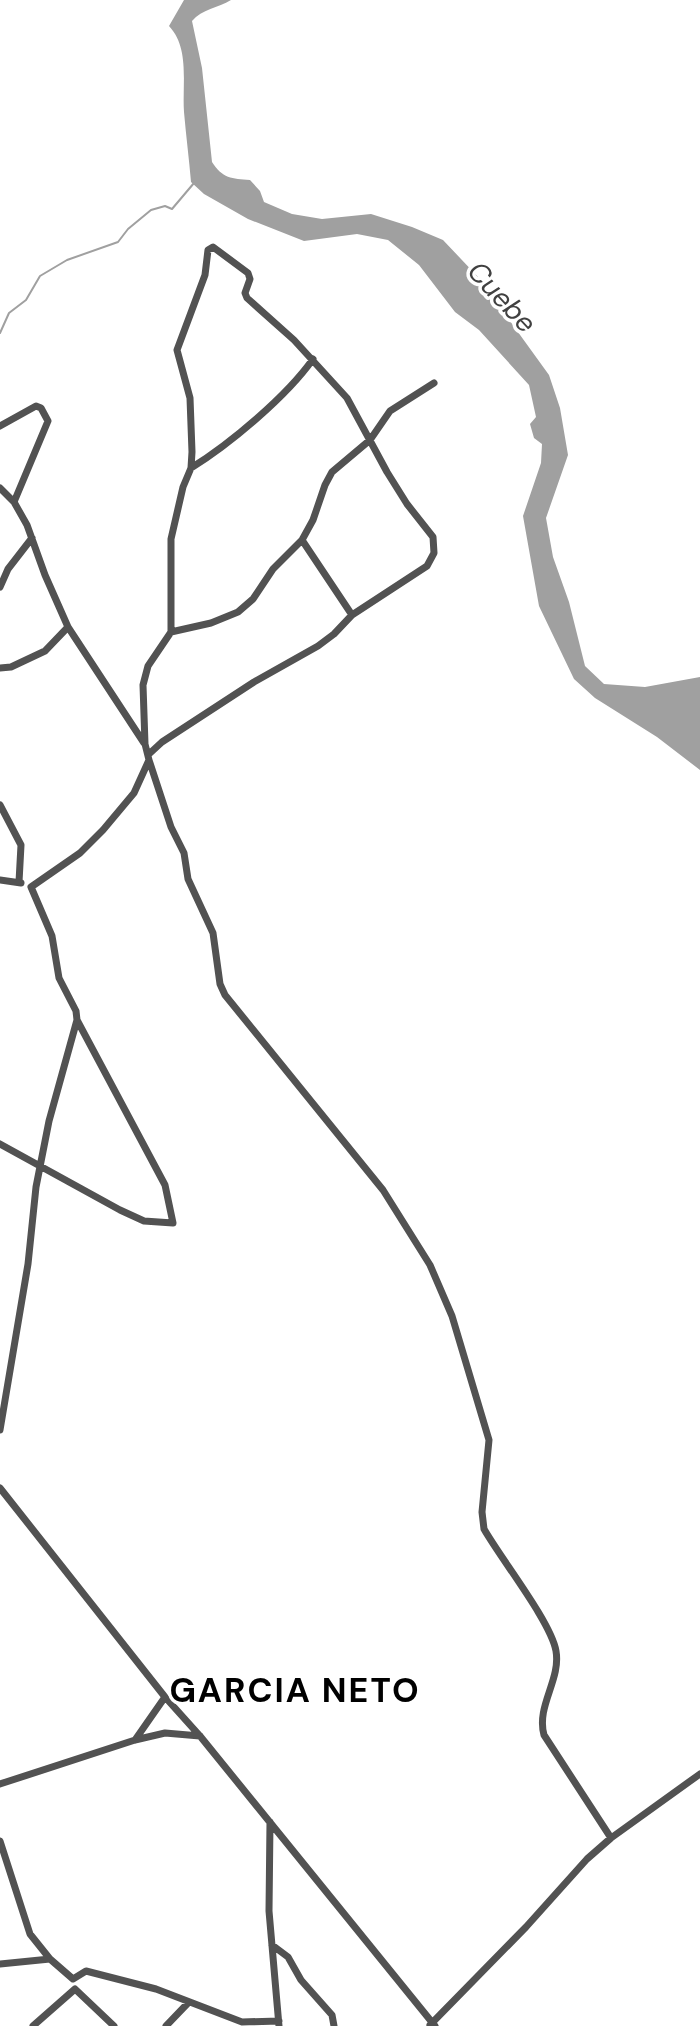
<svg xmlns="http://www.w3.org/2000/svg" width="700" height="2026" viewBox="0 0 700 2026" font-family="'DM Sans',sans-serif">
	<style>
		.water { fill: #a0a0a0 }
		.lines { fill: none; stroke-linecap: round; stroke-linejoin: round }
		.stream { stroke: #a0a0a0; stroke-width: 2 }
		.minor { stroke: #525252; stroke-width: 7 }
		.labels { text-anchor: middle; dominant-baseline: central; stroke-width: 7; stroke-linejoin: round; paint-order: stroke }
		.water-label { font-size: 28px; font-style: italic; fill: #414141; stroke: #fff }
		.district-label { font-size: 34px; font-weight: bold; letter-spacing: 2px; fill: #000; stroke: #fff }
	</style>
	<rect width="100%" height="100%" fill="#fff"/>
	<path class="water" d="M184,0H231C218,8 202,9 192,21L202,68L212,162C222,178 232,179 250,180L260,191L264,202L292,214L322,219L371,214L412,227L443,240L479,278L549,375L560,408L568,455L546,518L553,557L569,602L585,666L604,684L645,687L700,677V770L657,737L595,698L574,679L539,606L523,516L541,463L542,444L534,438L530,424L536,417L529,385L479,330L455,312L419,265L388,240L357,234L304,241L248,219L204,194L191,182C189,159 186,135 184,112C182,84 190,48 169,26Z"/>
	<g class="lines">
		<path class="stream" d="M0,333L9,313L26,300L40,276L67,260L118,242L128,229L151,210L165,206L172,209L194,183"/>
		<path class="minor" d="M0,426L36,406L41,408L48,421L14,502
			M191,468C230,444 287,396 313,359
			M0,488L14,502L27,525L45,575L68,627L144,743
			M302,540L352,615
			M0,587L8,569L32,538
			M171,632L211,623L238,612L253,599L273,569L302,540L313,520L325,485L332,472L370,440L390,411L434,383
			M0,668L11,667L45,651L68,627
			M149,760L171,827L184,853L188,879L213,933L220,984L225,995L383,1190L430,1265L452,1316L489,1440L482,1512L484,1529C501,1559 551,1622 556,1651C561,1680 536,1706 544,1735L611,1838
			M0,805L21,845L19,882
			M0,880L21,883
			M31,887L80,853L103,830L134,793L149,760L145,744L143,685L148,666L171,632V539L183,487L191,468L192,452L190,398L177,350L205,275L208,250L213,247L248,273L250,279L245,293L247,298L294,340L347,398L387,472L407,504L433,537L434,553L427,566L352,615L334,634L318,646L254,682L162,742L149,754
			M0,1144L120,1210L144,1221L173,1223L165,1185L77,1020
			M0,1430L28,1264L36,1187L49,1121L77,1020L76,1011L59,978L52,936L31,887
			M0,1488L165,1697L200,1736L435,2026
			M135,1740L165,1697
			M0,1784L135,1740L165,1733L200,1736
			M270,1822L269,1911L279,2026
			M0,1841L30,1934L50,1959
			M272,1945L288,1957L301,1980L332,2015L334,2026
			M0,1964L50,1959L73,1979L86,1971L156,1989L242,2022L279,2021
			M430,2025L526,1927L587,1859L611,1838L700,1774
			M33,2026L75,1989L114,2026
			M166,2026L188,2003"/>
	</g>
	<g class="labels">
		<g class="water-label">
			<text transform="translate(502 297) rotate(47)">Cuebe</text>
		</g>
		<g class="district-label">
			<text x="295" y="1690">GARCIA NETO</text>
		</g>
	</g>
</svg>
